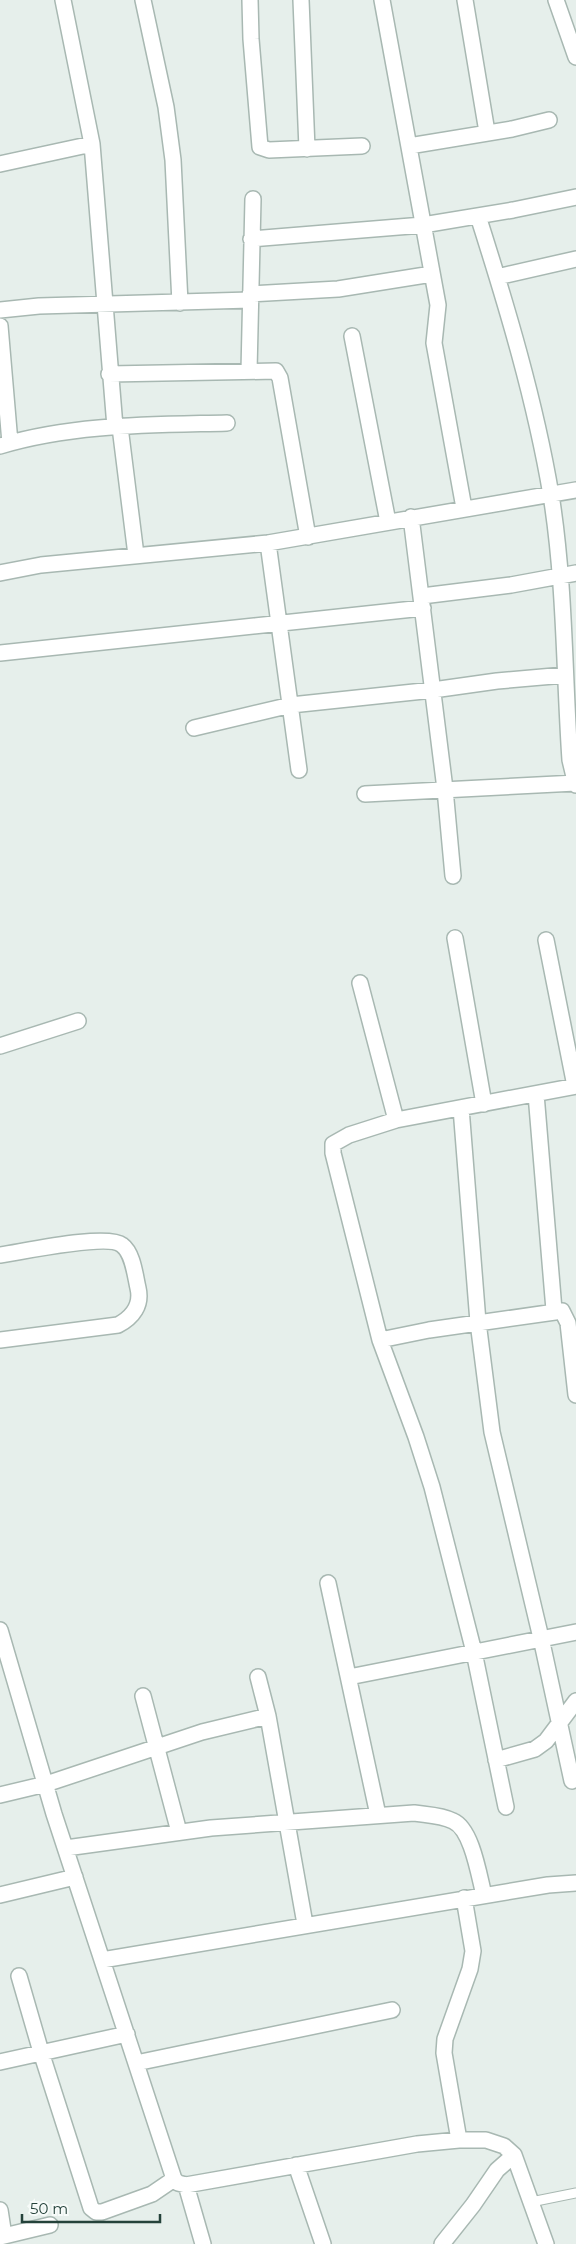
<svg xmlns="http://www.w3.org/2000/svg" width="576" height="2244" viewBox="0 0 576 2244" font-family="Montserrat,sans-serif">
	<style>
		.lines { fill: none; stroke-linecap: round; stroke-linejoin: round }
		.service-casing { stroke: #a8b8b2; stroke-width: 11 }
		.minor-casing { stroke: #a8b8b2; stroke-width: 18 }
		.service { stroke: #fff; stroke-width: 9 }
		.minor { stroke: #fff; stroke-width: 15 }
	</style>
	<rect width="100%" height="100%" fill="#e6efeb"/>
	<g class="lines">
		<g class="service-casing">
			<path id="service" d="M531,2202L576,2193"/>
		</g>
		<g class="minor-casing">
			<path id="minor" d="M63,0L92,144L115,427
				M143,0L166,107L173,160L180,303
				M250,0L251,39L260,147L269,150L362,146
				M301,0L307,149
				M382,0L438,305L434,343L464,508
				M465,0L487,132
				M556,0L576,57
				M409,146L512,129L549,120
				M0,164L92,144
				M478,216C507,307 535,400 551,495C565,582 564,672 570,760L576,785
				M251,239L423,225L513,210L576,197
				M497,277L576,259
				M250,294L338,289L432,274
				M0,310L39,306L250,300
				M0,326L10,443
				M352,336L388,522
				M249,371L253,199
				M109,374L276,371L280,378L308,537
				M120,427L136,555
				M0,446C73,424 151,425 227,423
				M411,517L445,789L453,876
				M268,543L299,770
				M0,573L41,565L268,543L576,490
				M422,596L511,585L576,573
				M0,653L423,608
				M194,728L291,705L433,690L497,681L565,675
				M365,794L576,783
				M455,938L484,1104
				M546,940L575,1086
				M360,983L396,1120
				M0,1046L78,1021
				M536,1094L554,1310
				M461,1108L478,1322L492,1432L541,1638L572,1781
				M0,1255C22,1252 107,1233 122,1245C133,1253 135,1275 138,1288C142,1305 133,1317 118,1325L0,1340
				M380,1340L429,1330L562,1311L568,1323L576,1395
				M328,1583L378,1815
				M0,1630L54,1814L174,2179L178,2183L186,2185L417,2144L459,2140H486L504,2146L514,2155L546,2244
				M258,1677L268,1716L305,1924
				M349,1677L576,1632
				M143,1696L179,1832
				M496,1760L535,1749L546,1741L576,1701
				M0,1795L46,1784L202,1732L268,1716
				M506,1807L474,1652L432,1487L416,1437L380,1340L333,1153V1144L349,1135L396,1120L576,1086
				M66,1848L211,1828L414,1813C427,1815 441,1815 453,1821C472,1829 479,1876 484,1895
				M0,1895L75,1877
				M102,1960L548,1885L576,1883
				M19,1976L41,2052L91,2208L96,2212H102L152,2194L174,2179
				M0,2062L127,2034
				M136,2063L392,2010
				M459,2140L444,2053L445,2039L470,1969L473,1951L464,1898
				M296,2165L323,2244
				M186,2185L203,2244
				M0,2210L4,2236
				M0,2237L50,2225
				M442,2244L473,2205L497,2170L514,2155"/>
		</g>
		<use href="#service" class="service"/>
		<use href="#minor" class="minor"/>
	</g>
	<path d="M22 2214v8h138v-8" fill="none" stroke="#24423a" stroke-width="2.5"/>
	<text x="30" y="2214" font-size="15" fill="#24423a" stroke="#f7fbf9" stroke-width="4" paint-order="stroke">50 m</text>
</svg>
